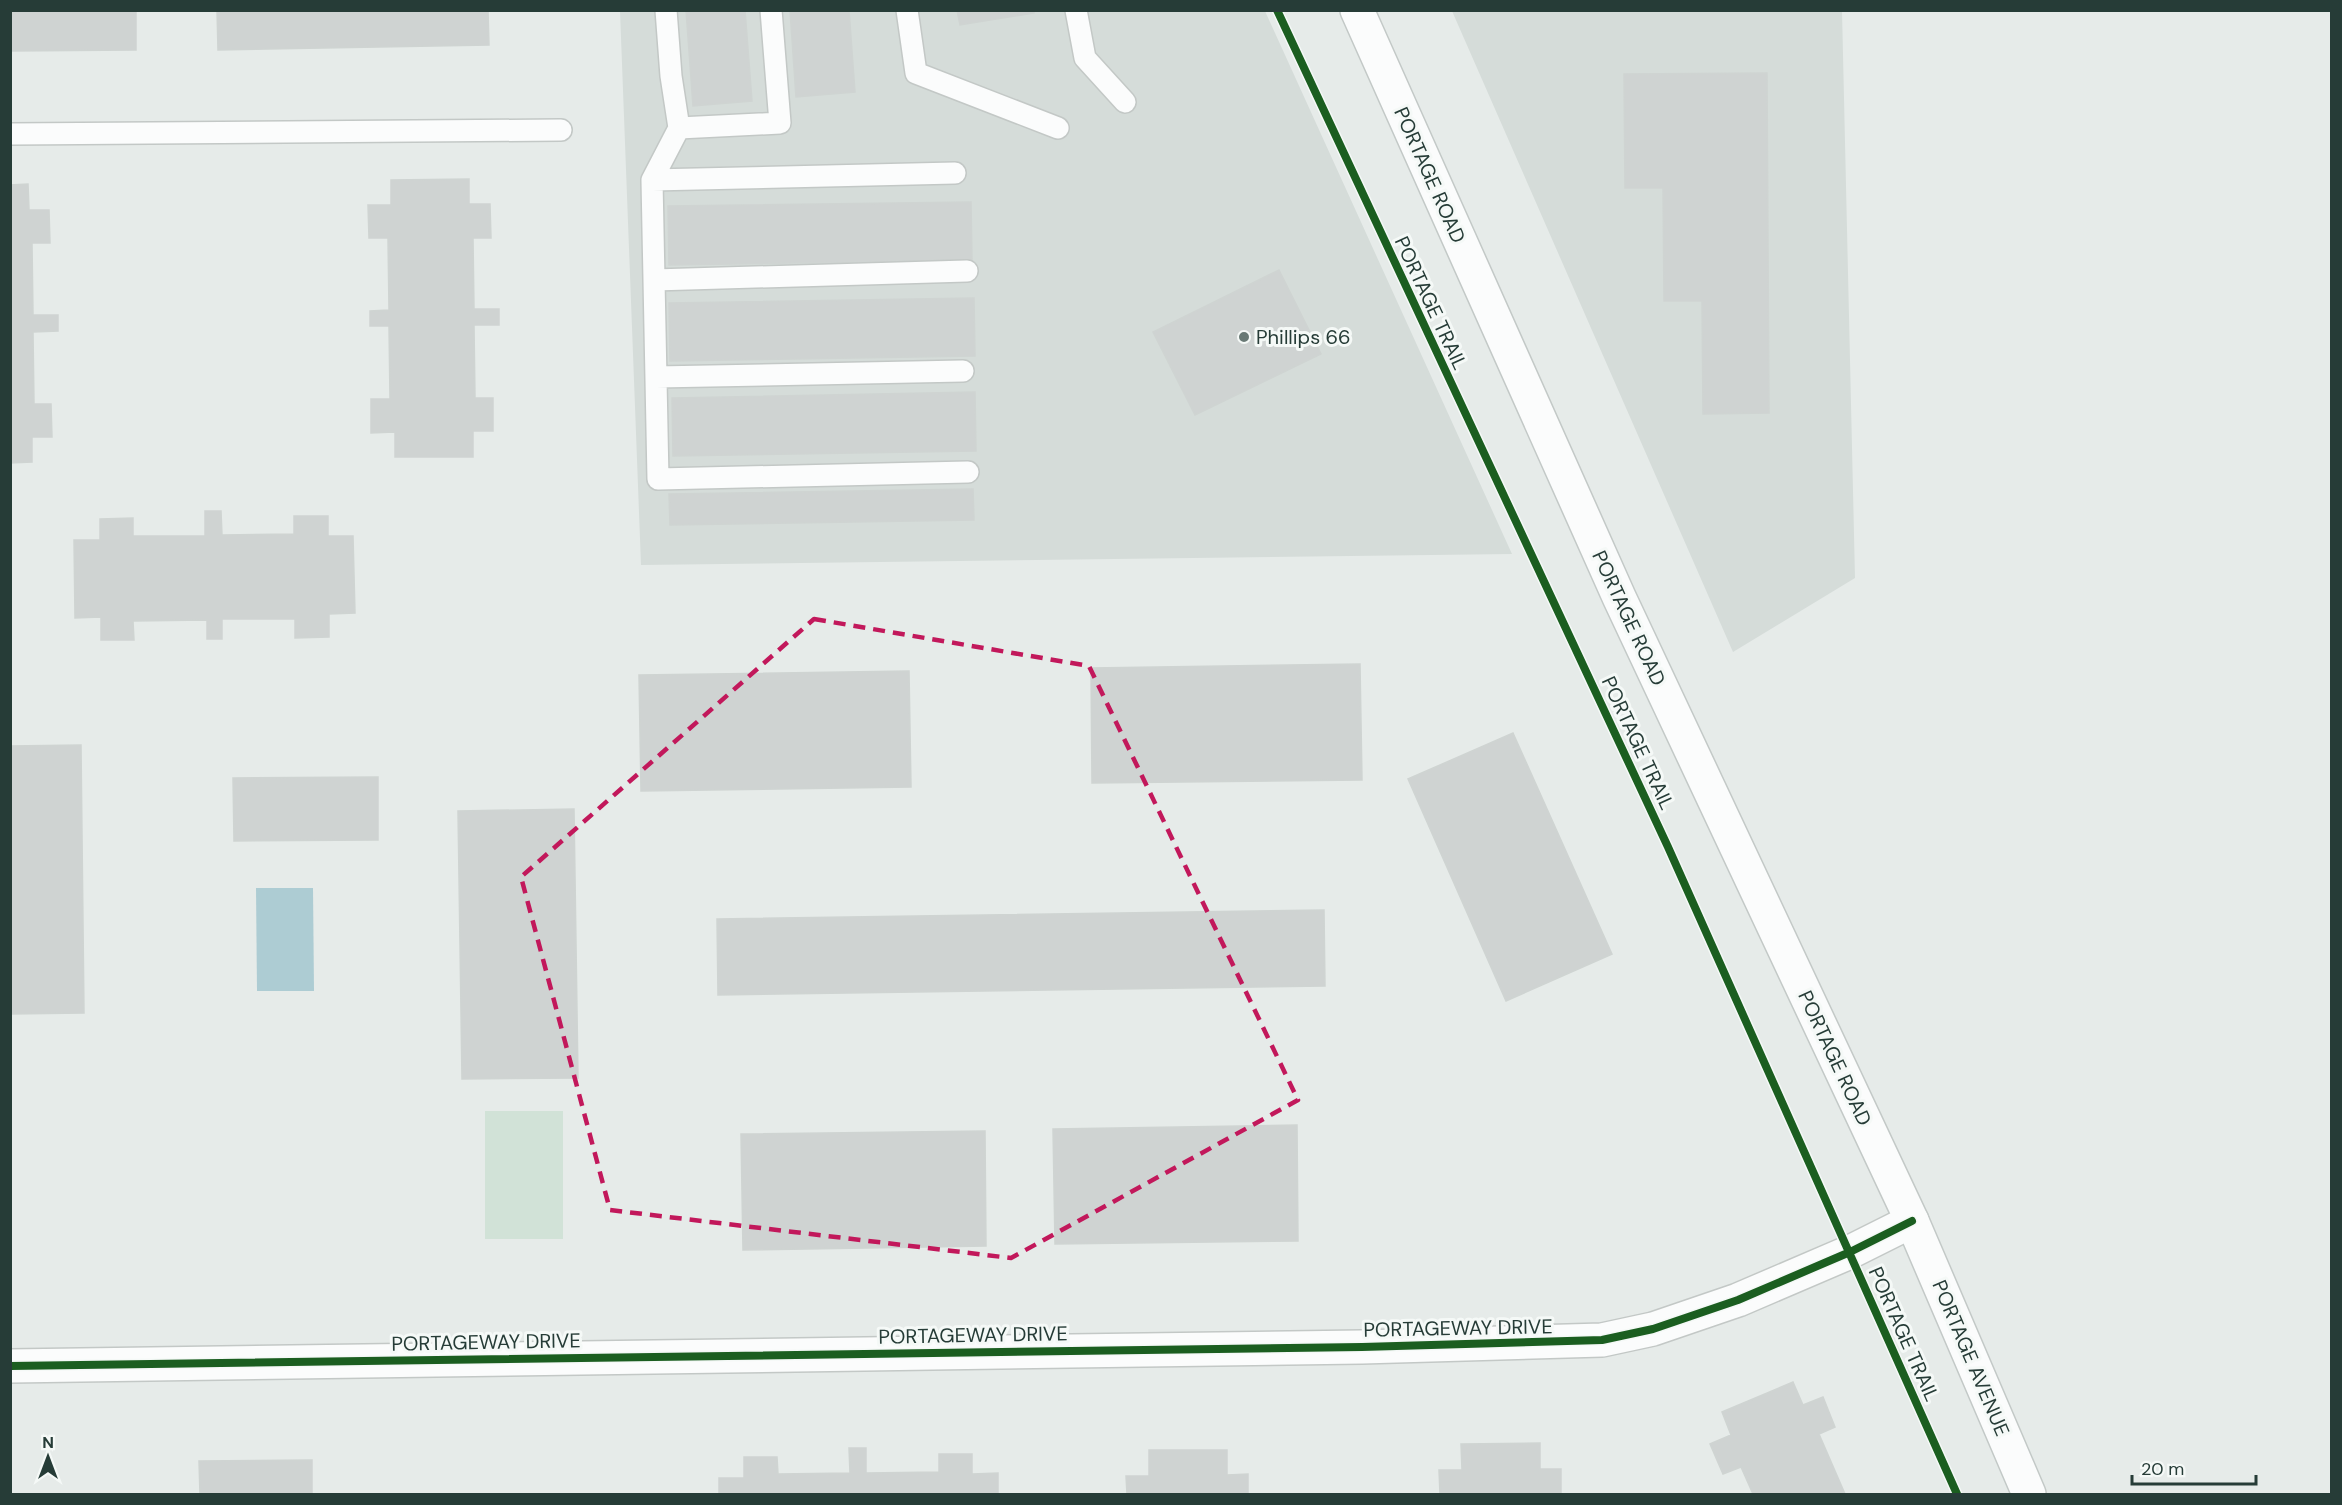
<svg xmlns="http://www.w3.org/2000/svg" width="2342" height="1505" viewBox="0 0 2342 1505" font-family="'DM Sans',sans-serif">
	<style>
		.built { fill: #d5dcd9 }
		.green { fill: #d1e2d7 }
		.water { fill: #adccd3 }
		.building { fill: #cfd3d2; stroke: #cfd4d2; stroke-width: 1.5 }
		.lines { fill: none; stroke-linecap: round; stroke-linejoin: round }
		.lane-casing { stroke: #c3c8c6; stroke-width: 24 }
		.street-casing { stroke: #c3c8c6; stroke-width: 36 }
		.secondary-casing { stroke: #c3c9c7; stroke-width: 36 }
		.lane { stroke: #fbfcfc; stroke-width: 21 }
		.street { stroke: #fbfcfc; stroke-width: 33 }
		.secondary { stroke: #fbfcfc; stroke-width: 33 }
		.cycleway-casing { stroke: #f5f9f7; stroke-width: 11 }
		.cycleway { stroke: #1b5e20; stroke-width: 8 }
		.marked { fill: none; stroke: #c2185b; stroke-width: 4.5; stroke-dasharray: 12 8; stroke-linejoin: round }
		.poi-dot { fill: #697975; stroke: #f5f9f7; stroke-width: 2 }
		.labels { text-anchor: middle; dominant-baseline: central; stroke-width: 6; stroke-linejoin: round; paint-order: stroke }
		.street-label { font-size: 20px; fill: #263c37; stroke: #f5f9f7 }
		.poi-label { font-size: 20px; fill: #263c37; stroke: #f5f9f7; text-anchor: start }
	</style>
	<rect width="100%" height="100%" fill="#e6ebe9"/>
	<path class="built" d="M620,11H1265L1512,554L641,565Z
		M1452,11H1842L1855,578L1733,652Z"/>
	<path class="green" d="M485,1111H563V1239H485Z"/>
	<path class="water" d="M256,888H313L314,991H257Z"/>
	<path class="building" d="M10,10H136V50L10,51Z
		M217,10H488L489,45L218,50Z
		M686,10H745L752,101L693,106Z
		M790,10H849L855,92L796,97Z
		M957,10H1033L1034,13L960,25Z
		M1767,73L1769,413L1703,414L1702,301H1664L1663,188H1625L1624,74Z
		M469,179V204H490L491,238H473L474,309H499V325H474L475,398H493V431H473V457H395V432L371,433V399H390L389,326H370V311L389,310L388,238H369L368,205H391V180Z
		M28,184L29,210H49L50,243H32L33,315H58V331L33,332L34,404H51L52,437H32V462L10,463V185Z
		M971,202L972,260L669,265L668,206Z
		M1279,270L1321,354L1195,415L1153,332Z
		M974,298L975,356L670,361L669,303Z
		M975,392L976,451L673,456L672,398Z
		M973,489L974,520L670,525L669,494Z
		M205,511H221L222,535L294,534V516H328V536H353L355,613L329,614V637L295,638V619H222V639H207V620L133,621L134,640H101V617L75,618L74,540H100V519L133,518V536H205Z
		M1360,664L1362,780L1092,783L1091,668Z
		M909,671L911,787L641,791L639,675Z
		M1513,733L1612,954L1506,1001L1408,779Z
		M81,745L84,1013L10,1014V746Z
		M378,777V840L234,841L233,778Z
		M574,809L578,1078L462,1079L458,811Z
		M1324,910L1325,986L718,995L717,919Z
		M1297,1125L1298,1241L1055,1244L1053,1129Z
		M985,1131L986,1246L743,1250L741,1134Z
		M1793,1382L1803,1405L1823,1397L1835,1427L1819,1434L1845,1494H1753L1741,1467L1723,1474L1710,1444L1731,1435L1722,1412Z
		M1540,1443V1469H1561V1494H1440L1439,1470H1462L1461,1444Z
		M849,1448H866V1473L939,1472V1454H972V1474L998,1473V1494H719V1478H744V1457H777L778,1474L850,1473Z
		M1149,1450H1227V1475L1248,1474V1494H1127L1126,1476H1149Z
		M312,1460V1494H200L199,1461Z"/>
	<g class="lines">
		<g class="lane-casing">
			<path id="lane" d="M666,10L671,76L679,128L780,123L771,10
				M907,10L916,73L1058,128
				M1076,10L1085,58L1125,102
				M679,128L652,180L658,479L968,472
				M10,134L561,130
				M652,180L955,173
				M654,280L967,271
				M656,377L963,371"/>
		</g>
		<g class="street-casing">
			<path id="street" d="M10,1366L1362,1347L1602,1340L1653,1329L1738,1300L1850,1252L1912,1221"/>
		</g>
		<g class="secondary-casing">
			<path id="secondary" d="M1357,10L1619,597L1912,1221L2029,1494"/>
		</g>
		<use href="#lane" class="lane"/>
		<use href="#street" class="street"/>
		<use href="#secondary" class="secondary"/>
		<g class="cycleway-casing">
			<path id="cycleway" d="M1277,10L1668,847L1957,1494
				M10,1366L1362,1347L1602,1340L1653,1329L1738,1300L1850,1252L1912,1221"/>
		</g>
		<use href="#cycleway" class="cycleway"/>
	</g>
	<path class="marked" d="M814,619L1089,666L1298,1100L1011,1258L610,1210L521,877Z"/>
	<circle class="poi-dot" cx="1244" cy="337" r="6"/>
	<g class="labels">
		<g class="street-label">
			<text transform="translate(1430 175) rotate(66)">PORTAGE ROAD</text>
			<text transform="translate(1431 303) rotate(65)">PORTAGE TRAIL</text>
			<text transform="translate(1629 618) rotate(65)">PORTAGE ROAD</text>
			<text transform="translate(1638 743) rotate(65)">PORTAGE TRAIL</text>
			<text transform="translate(1835 1058) rotate(65)">PORTAGE ROAD</text>
			<text transform="translate(1458 1328) rotate(-1)">PORTAGEWAY DRIVE</text>
			<text transform="translate(1904 1334) rotate(66)">PORTAGE TRAIL</text>
			<text transform="translate(973 1335) rotate(-1)">PORTAGEWAY DRIVE</text>
			<text transform="translate(486 1342) rotate(-1)">PORTAGEWAY DRIVE</text>
			<text transform="translate(1971 1358) rotate(67)">PORTAGE AVENUE</text>
		</g>
		<g class="poi-label">
			<text x="1256" y="337">Phillips 66</text>
		</g>
	</g>
	<rect width="2342" height="1505" fill="none" stroke="#263c37" stroke-width="24"/>
	<g transform="translate(48 1457)" stroke="#f5f9f7" stroke-width="4.5" paint-order="stroke">
	<path d="M0-4.5L10 22L0 15L-10 22Z" fill="#263c37"/>
	<text y="-9" font-size="16" font-weight="bold" text-anchor="middle" fill="#263c37">N</text>
	</g>
	<path d="M2132 1475v9h124v-9" fill="none" stroke="#263c37" stroke-width="3"/>
	<text x="2141" y="1475" font-size="18" fill="#263c37" stroke="#f5f9f7" stroke-width="4.5" paint-order="stroke">20 m</text>
</svg>
